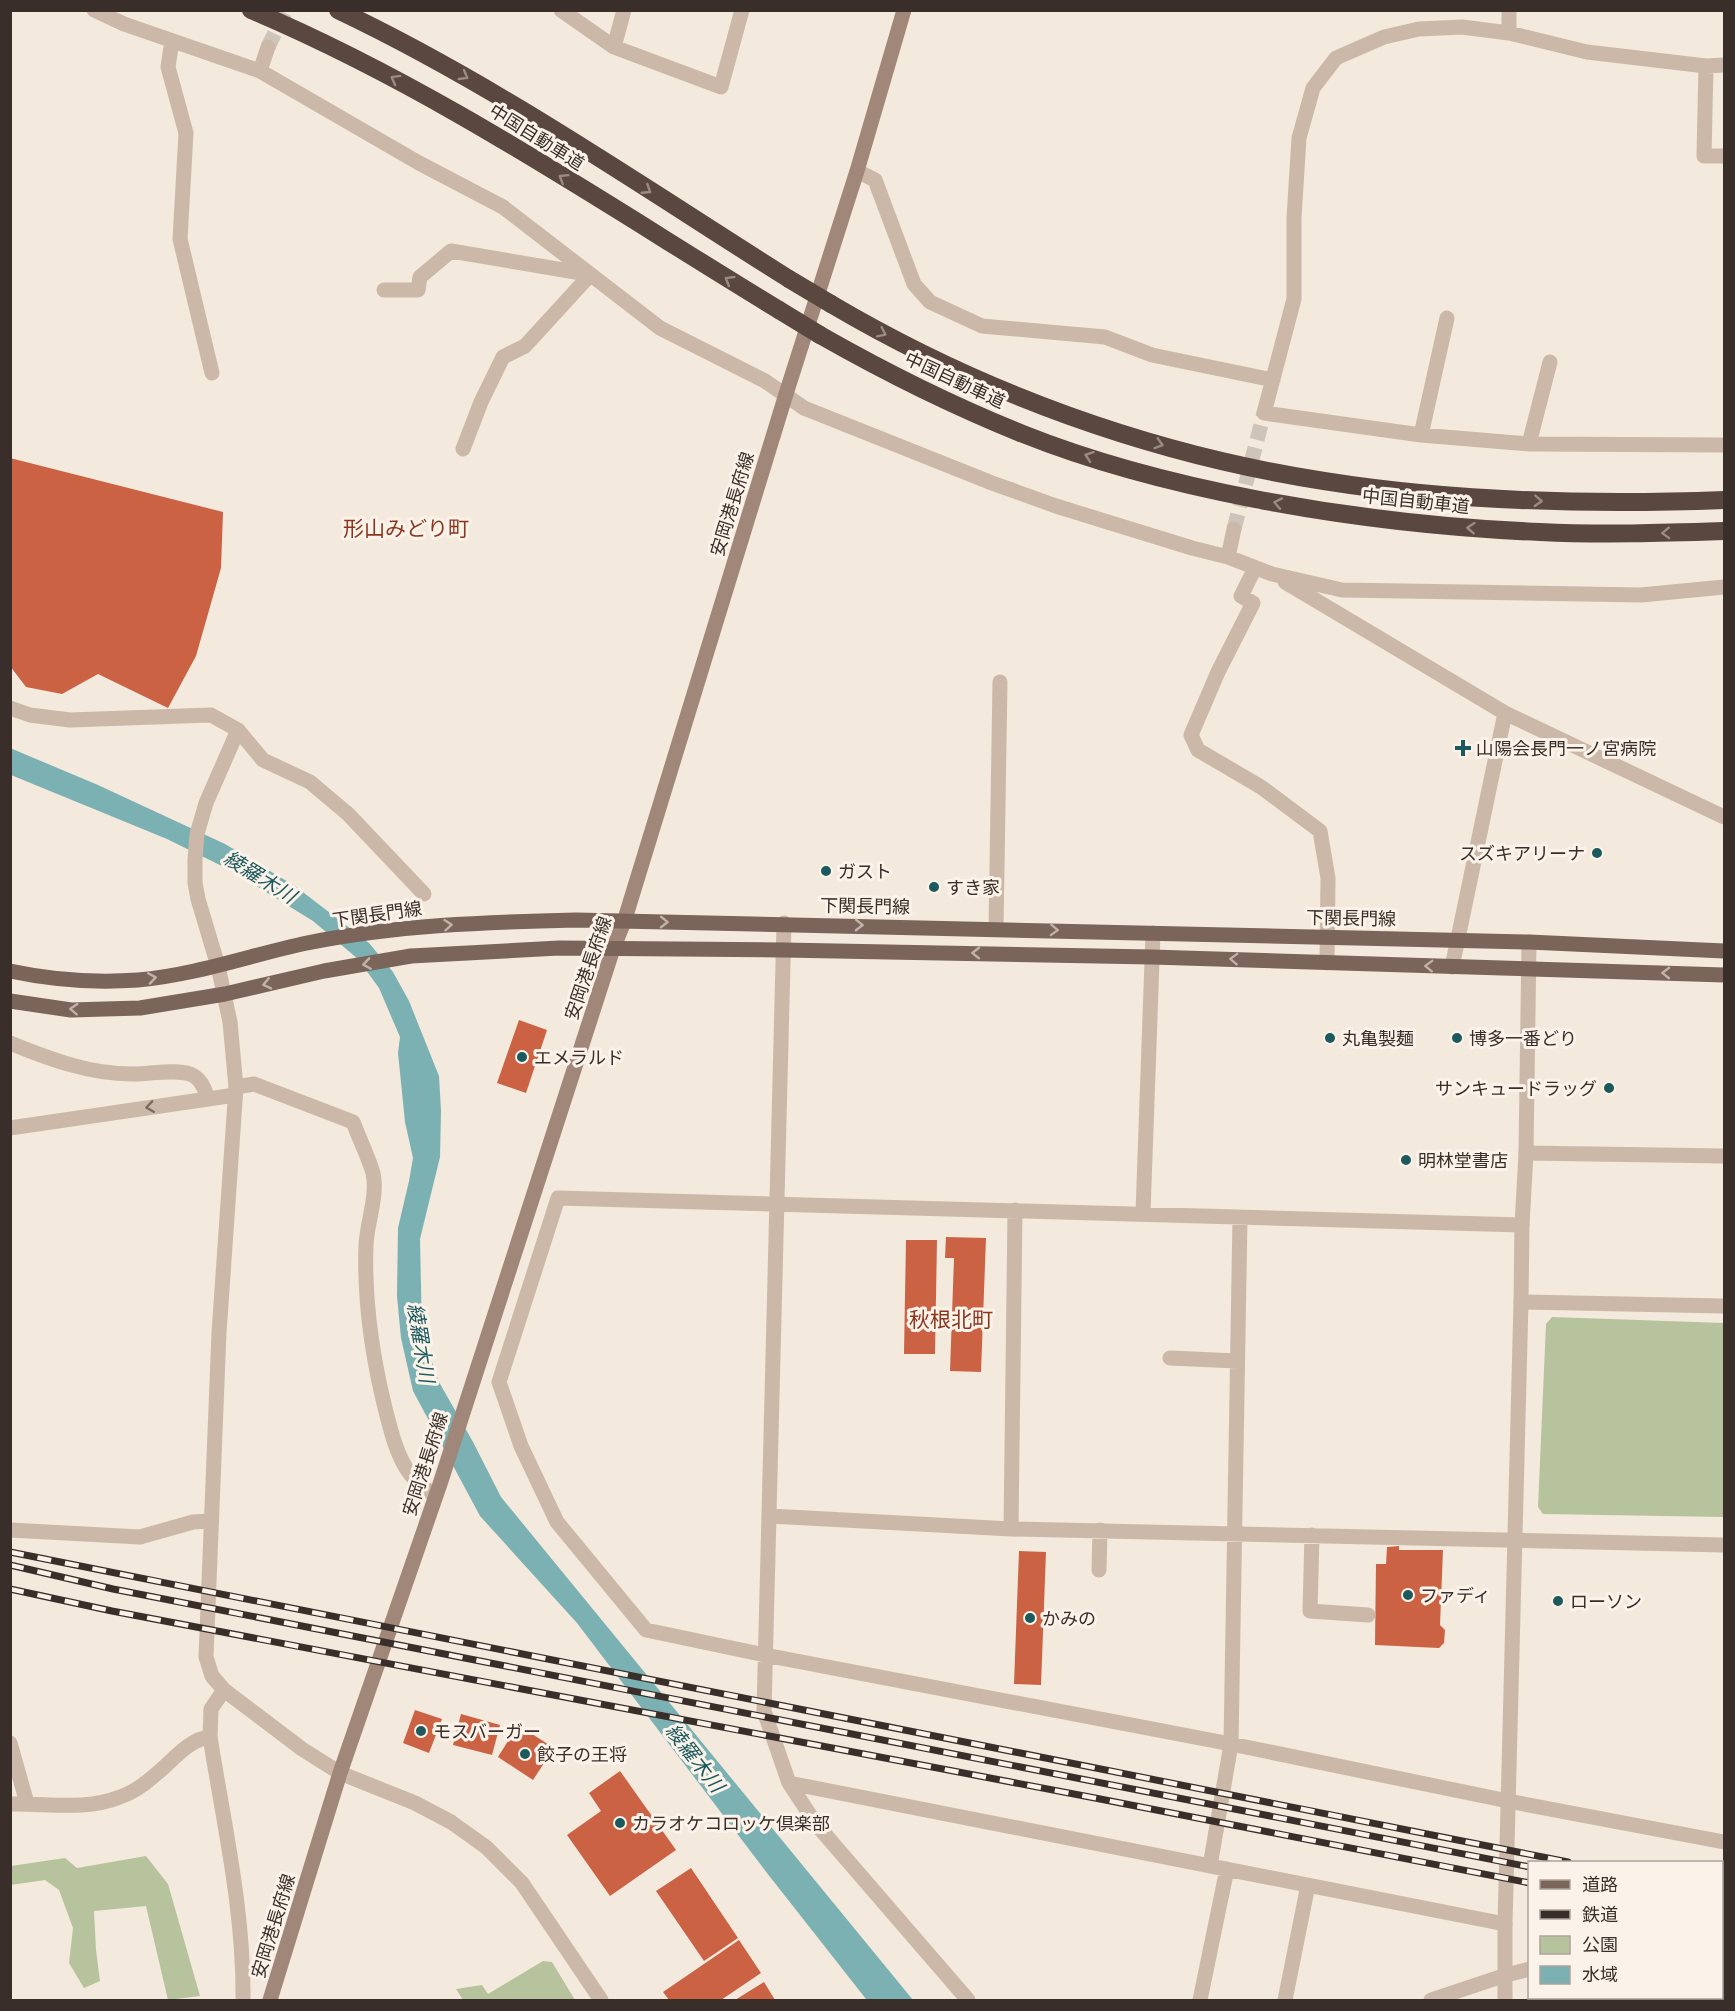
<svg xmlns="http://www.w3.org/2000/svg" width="1735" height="2011" viewBox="0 0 1735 2011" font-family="Poppins,'Noto Sans JP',sans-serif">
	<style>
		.green { fill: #b7c39c }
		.water { fill: #7bb1b2 }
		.building { fill: #cb6244 }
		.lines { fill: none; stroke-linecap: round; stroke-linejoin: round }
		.minor-tunnel { stroke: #cec4b9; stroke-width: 15; stroke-dasharray: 15 8; stroke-linecap: butt }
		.minor { stroke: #ccb8a8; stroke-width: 15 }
		.tertiary { stroke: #ccb8a8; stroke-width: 15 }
		.secondary { stroke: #a08779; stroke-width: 15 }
		.primary { stroke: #7b6459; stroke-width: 15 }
		.motorway { stroke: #5a473f; stroke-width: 18 }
		.rail-casing { stroke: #392e29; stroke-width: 7 }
		.rail { stroke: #fbf3ea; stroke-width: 4.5; stroke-dasharray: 14; stroke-linecap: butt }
		.motorway-bridge { stroke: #5a473f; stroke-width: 18 }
		.oneway { stroke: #9a8c83 }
		.oneway2 { stroke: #c1b3a9 }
		.oneway3 { stroke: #7b6c62 }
		.poi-dot { fill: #1c595d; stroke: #fbf3ea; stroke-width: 2 }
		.labels { text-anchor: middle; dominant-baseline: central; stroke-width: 6; stroke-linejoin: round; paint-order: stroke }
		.street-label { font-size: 18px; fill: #392e29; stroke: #fbf3ea }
		.poi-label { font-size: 18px; fill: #392e29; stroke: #fbf3ea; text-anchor: start }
		.water-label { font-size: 20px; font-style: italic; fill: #1c595d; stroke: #fbf3ea }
		.quarter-label { font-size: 21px; fill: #8c361e; stroke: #fbf3ea }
	</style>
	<rect width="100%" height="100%" fill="#f3e9dd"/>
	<path class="green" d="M1552,1317L1724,1323V1517L1543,1514L1538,1507L1546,1324Z
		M146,1856L168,1884L200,1996L168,2000L146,1906L94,1911L96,1950L100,1981L84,1988L69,1963L73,1928L59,1890L45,1880L11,1885V1866L65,1858L77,1868Z
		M543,1961L552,1962L575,2000H463L456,1989L482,1985L488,1994Z"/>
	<path class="water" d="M10,748L98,785L225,844L295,886L369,943L393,972L409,1001L439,1076L441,1111L440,1157L420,1239L422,1334L439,1382L473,1442L501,1497L913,2000L866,1999L767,1873L577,1623L480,1516L413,1391L401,1338L397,1296L398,1228L409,1181L413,1158L405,1122L398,1053L400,1037L379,988L358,959L313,921L232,871L167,839L11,775Z"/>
	<path class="building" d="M10,458L223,512L221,568L196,656L168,708L98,674L62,694L26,687L10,666Z
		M519,1020L547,1030L526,1093L497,1083Z
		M946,1237L986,1238L981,1372L950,1371L954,1258H945Z
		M906,1240H937L935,1354H904Z
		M1399,1546V1550H1443L1440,1625L1445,1630L1444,1643L1439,1648L1375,1645L1376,1564H1386L1387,1547Z
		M1019,1551L1046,1552L1041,1685L1014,1684Z
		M415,1710L442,1719L429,1753L403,1743Z
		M461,1714L500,1725L492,1755L453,1745Z
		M518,1725L554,1748L533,1780L498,1757Z
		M620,1771L676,1850L610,1896L567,1835L601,1811L589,1793Z
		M691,1868L738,1938L704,1961L656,1891Z
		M739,1940L761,1973L721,2000H669L663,1992Z
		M764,1982L775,2000H735Z"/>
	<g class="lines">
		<path class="minor-tunnel" d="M268,47L286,10
			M1234,529L1264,413"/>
		<path class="minor" d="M94,10L124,24L260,71L419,163L503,207L660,328L765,381L804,408L992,483L1056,506L1192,548L1228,557L1272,574L1342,590L1641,595L1724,587
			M561,10L614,47L624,10
			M1509,33V10
			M172,41L168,67L186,133L180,239L212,373
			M614,47L721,87L742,10
			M1724,65L1706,66L1587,52L1509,33L1462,27L1419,29L1384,37L1336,58L1313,88L1299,138L1294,218V299L1264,413L1421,435L1529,444L1724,445
			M1706,66L1704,156H1724
			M260,71L268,47
			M857,171L875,180L914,284L930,302L982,326L1105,337L1152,355L1273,380
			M384,290H418L420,277L451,251L587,274
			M1421,435L1447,318
			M1529,444L1550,362
			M463,449L481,402L503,357L525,346L590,275
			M1228,557L1234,529
			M1255,568L1241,596L1253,603L1218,672L1191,735L1198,750L1261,787L1320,831L1328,878L1327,963
			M1285,582L1505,713L1724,817
			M10,708L30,715L70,720L211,715L238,730L263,760L310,782L348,814L424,894
			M784,923L764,1711L789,1783L816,1824L968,2000
			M996,928L1000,682
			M1452,967L1505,713
			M10,1043C49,1059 92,1075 135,1074C150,1074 182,1068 194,1076C202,1081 205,1090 208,1099L235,1095
			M236,1087L254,1084L353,1122C359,1138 368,1156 373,1173C378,1196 367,1222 366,1245C364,1300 372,1355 385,1408C390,1427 395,1450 406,1468C413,1480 424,1487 435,1496
			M10,1128L208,1099
			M1526,1153L1724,1156
			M1143,1213L1153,933
			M1522,1225L558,1198L499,1382L521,1446L557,1522L646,1630L765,1655L1231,1744L1508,1801L1724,1842
			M1521,1302L1724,1306
			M1170,1358L1237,1361
			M770,1516L1011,1529L1724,1545
			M1011,1529L1015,1210
			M10,1530L140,1537L193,1522L210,1521
			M1312,1535L1310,1611L1368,1615
			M1099,1570L1100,1530
			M224,1690L211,1709L210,1737C224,1825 244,1911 243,2000
			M10,1743L27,1803
			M789,1783L1505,1924
			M10,1804C47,1803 85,1811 120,1797C132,1793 145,1784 155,1775C172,1762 188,1739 210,1737
			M1210,1866L1231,1744L1240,1218
			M1200,2000L1227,1869
			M1285,2000L1308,1885
			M1431,2000L1506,1975
			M1624,2000V1998"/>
		<path class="tertiary" d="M238,730L206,803L197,834L195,860V883L198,899L218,966L230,1022L236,1087L219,1333L206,1657L212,1676L224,1690L302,1749L340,1773L415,1803L451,1822L486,1847L522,1883L601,2000
			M1506,1975L1530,1969
			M1722,1975H1724
			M1505,2000V1924L1521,1302L1522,1225L1526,1153L1529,942"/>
		<path class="secondary" d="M270,2000L340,1773L440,1484L613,949L624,922L786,394L857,171L904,10"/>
		<path class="primary" d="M10,971C52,980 95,983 138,980C196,975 251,955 307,943C396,925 486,922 576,920L1529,942L1724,951
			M10,1001L71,1010L140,1008L225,994L324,971L411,956L559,948L784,950L1152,957L1724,975"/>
		<path class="motorway" d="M251,10C438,89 606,205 779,310
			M338,10C496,85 641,186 789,279
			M831,304C982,393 1150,454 1324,481C1456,502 1591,505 1724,500
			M820,335C885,372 953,406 1023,434C1098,464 1177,484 1255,499C1349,517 1444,528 1540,532C1602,535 1663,533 1724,531"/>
		<g class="rail-casing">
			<path id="rail" d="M10,1552L1568,1862
				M10,1565L113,1589L1530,1867
				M10,1589L112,1611L1095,1798L1530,1883
				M1722,1893H1724
				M1722,1905L1724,1906
				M1722,1921H1724"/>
		</g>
		<use href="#rail" class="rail"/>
		<path class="motorway-bridge" d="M789,279L831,304
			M779,310L820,335"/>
	</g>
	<defs><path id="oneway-chevron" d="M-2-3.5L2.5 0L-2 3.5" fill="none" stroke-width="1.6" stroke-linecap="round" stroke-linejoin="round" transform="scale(1.5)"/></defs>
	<g class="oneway">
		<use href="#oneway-chevron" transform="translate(464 76) rotate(30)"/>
		<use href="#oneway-chevron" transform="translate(395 79) rotate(-151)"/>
		<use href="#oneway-chevron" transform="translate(563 178) rotate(-148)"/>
		<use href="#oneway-chevron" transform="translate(647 190) rotate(33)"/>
		<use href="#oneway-chevron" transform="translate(729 280) rotate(-149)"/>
		<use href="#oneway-chevron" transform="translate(882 333) rotate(26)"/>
		<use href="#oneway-chevron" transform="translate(1159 444) rotate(16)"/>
		<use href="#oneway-chevron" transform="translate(1089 456) rotate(-161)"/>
		<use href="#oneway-chevron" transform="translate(1538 501) rotate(3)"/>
		<use href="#oneway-chevron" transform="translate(1278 503) rotate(-169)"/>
		<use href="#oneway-chevron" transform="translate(1471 528) rotate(-176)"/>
		<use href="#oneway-chevron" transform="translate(1666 533) rotate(178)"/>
	</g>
	<g class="oneway2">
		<use href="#oneway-chevron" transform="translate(664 922) rotate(1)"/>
		<use href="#oneway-chevron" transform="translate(448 925) rotate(-5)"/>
		<use href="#oneway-chevron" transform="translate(859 925) rotate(1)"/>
		<use href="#oneway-chevron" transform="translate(1054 930) rotate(2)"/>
		<use href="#oneway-chevron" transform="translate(976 953) rotate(-179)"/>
		<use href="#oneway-chevron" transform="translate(1234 959) rotate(-178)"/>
		<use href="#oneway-chevron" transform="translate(367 964) rotate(171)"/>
		<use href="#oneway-chevron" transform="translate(1429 966) rotate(-178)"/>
		<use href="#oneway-chevron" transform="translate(1666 973) rotate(-179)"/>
		<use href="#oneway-chevron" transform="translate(152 978) rotate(-9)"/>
		<use href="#oneway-chevron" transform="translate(267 984) rotate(167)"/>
		<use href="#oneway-chevron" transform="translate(74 1009) rotate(-177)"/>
	</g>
	<use class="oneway3" href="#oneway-chevron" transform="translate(150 1107) rotate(172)"/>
	<g class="poi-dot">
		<path d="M1460 739h6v6h6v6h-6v6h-6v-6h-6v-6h6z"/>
		<circle cx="1597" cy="853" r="6"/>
		<circle cx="826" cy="871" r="6"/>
		<circle cx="934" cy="887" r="6"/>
		<circle cx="1330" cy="1038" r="6"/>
		<circle cx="1457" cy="1038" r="6"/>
		<circle cx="522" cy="1057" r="6"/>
		<circle cx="1609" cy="1088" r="6"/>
		<circle cx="1406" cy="1160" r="6"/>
		<circle cx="1408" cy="1595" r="6"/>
		<circle cx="1558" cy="1601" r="6"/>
		<circle cx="1030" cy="1618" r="6"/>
		<circle cx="421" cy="1731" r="6"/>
		<circle cx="525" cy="1754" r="6"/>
		<circle cx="620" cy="1823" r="6"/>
	</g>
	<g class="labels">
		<g class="street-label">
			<text transform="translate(537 137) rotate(32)">中国自動車道</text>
			<text transform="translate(955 380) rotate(25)">中国自動車道</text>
			<text transform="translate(1416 501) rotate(6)">中国自動車道</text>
			<text transform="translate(732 504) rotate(-73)">安岡港長府線</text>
			<text transform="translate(865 906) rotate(1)">下関長門線</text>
			<text transform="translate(377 914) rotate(-8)">下関長門線</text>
			<text transform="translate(1351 918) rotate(1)">下関長門線</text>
			<text transform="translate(588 968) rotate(-71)">安岡港長府線</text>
			<text transform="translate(425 1464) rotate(-72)">安岡港長府線</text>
			<text transform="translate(273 1926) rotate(-73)">安岡港長府線</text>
		</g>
		<g class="poi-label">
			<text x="1476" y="748">山陽会長門一ノ宮病院</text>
			<text x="1585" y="853" text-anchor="end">スズキアリーナ</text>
			<text x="838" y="871">ガスト</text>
			<text x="946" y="887">すき家</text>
			<text x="1342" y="1038">丸亀製麺</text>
			<text x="1469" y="1038">博多一番どり</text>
			<text x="534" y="1057">エメラルド</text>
			<text x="1597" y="1088" text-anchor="end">サンキュードラッグ</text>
			<text x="1418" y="1160">明林堂書店</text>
			<text x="1420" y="1595">ファディ</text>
			<text x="1570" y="1601">ローソン</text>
			<text x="1042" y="1618">かみの</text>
			<text x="433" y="1731">モスバーガー</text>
			<text x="537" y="1754">餃子の王将</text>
			<text x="632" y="1823">カラオケコロッケ倶楽部</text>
		</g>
		<g class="water-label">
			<text transform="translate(260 877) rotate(32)">綾羅木川</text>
			<text transform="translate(421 1343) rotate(81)">綾羅木川</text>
			<text transform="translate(695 1758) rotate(52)">綾羅木川</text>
		</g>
		<g class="quarter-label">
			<text x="406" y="528">形山みどり町</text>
			<text x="951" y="1319">秋根北町</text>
		</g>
	</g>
	<rect width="1735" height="2011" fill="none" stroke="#392e29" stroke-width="24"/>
	<rect x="1528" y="1861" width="195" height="138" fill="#fbf3ea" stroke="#ada49d" stroke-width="1.5"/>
	<rect x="1540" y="1880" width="30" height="9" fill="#7b6459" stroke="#ada49d" stroke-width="1.5"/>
	<text x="1582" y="1891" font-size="18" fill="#392e29">道路</text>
	<rect x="1540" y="1910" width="30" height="9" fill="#392e29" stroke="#ada49d" stroke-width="1.5"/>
	<text x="1582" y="1921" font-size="18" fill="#392e29">鉄道</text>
	<rect x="1540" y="1936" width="30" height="18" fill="#b7c39c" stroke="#ada49d" stroke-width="1.5"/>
	<text x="1582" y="1951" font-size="18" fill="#392e29">公園</text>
	<rect x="1540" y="1966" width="30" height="18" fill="#7bb1b2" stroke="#ada49d" stroke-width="1.5"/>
	<text x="1582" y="1981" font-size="18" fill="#392e29">水域</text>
</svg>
